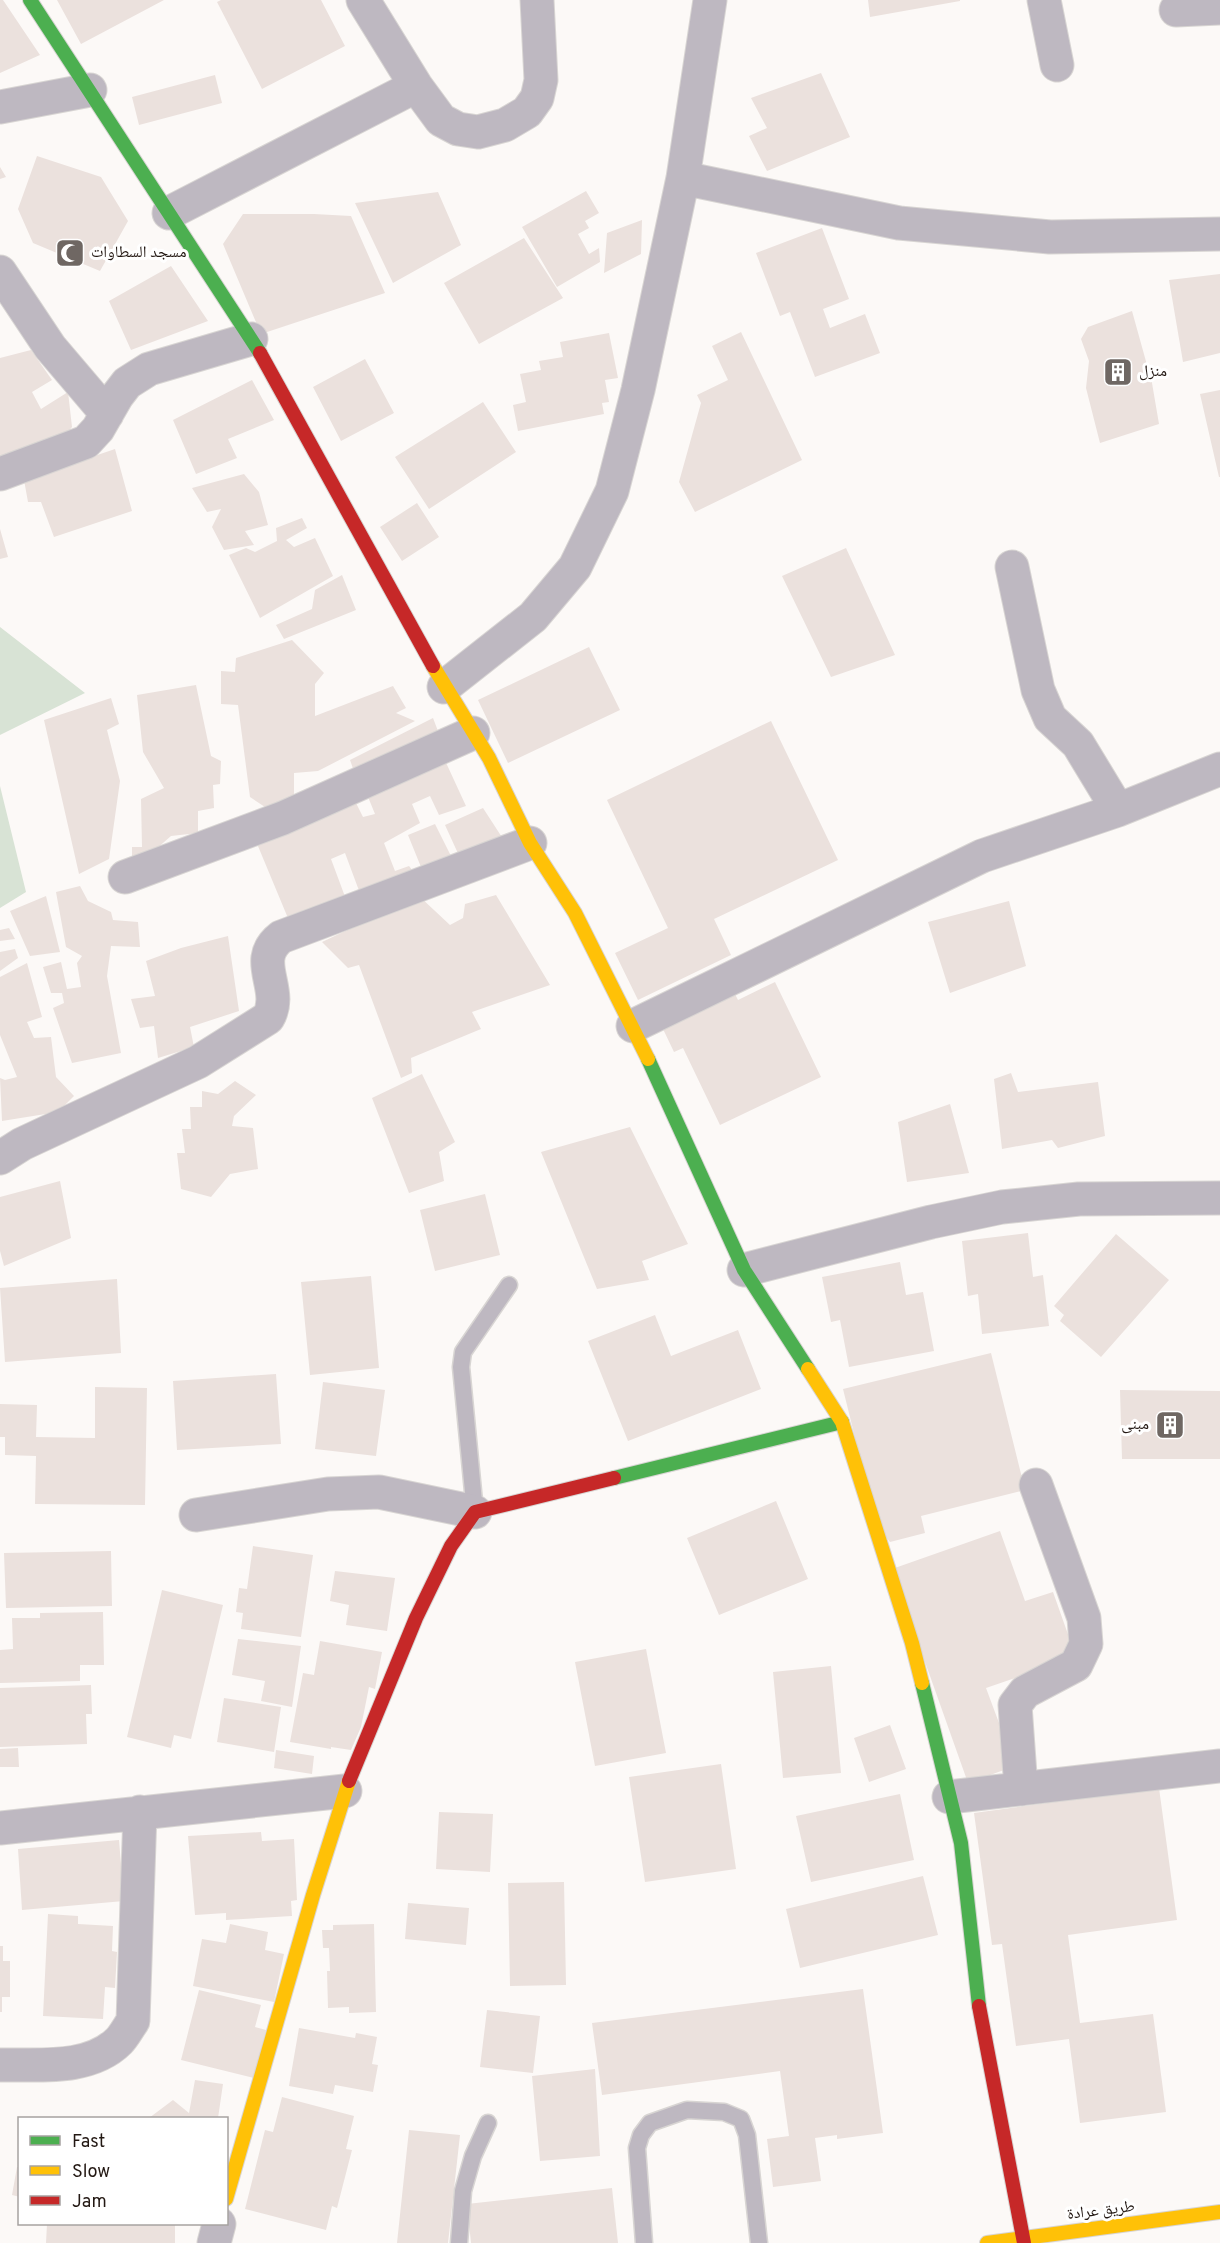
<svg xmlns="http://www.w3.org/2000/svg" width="1220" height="2243" viewBox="0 0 1220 2243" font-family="Overpass,'Noto Naskh Arabic',sans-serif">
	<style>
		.green { fill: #d8e3d5 }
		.building { fill: #ebe1dd }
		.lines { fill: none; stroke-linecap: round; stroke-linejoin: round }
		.lane-casing { stroke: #d8d5d3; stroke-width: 19 }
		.street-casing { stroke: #d8d5d3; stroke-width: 35 }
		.fast-casing { stroke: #d8d5d3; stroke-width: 16 }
		.slow-casing { stroke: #d8d5d3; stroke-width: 16 }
		.jam-casing { stroke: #d8d5d3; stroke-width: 16 }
		.lane { stroke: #beb8c1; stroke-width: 16 }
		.street { stroke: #beb8c1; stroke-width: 33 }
		.fast { stroke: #4caf50; stroke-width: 14 }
		.slow { stroke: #ffc107; stroke-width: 14 }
		.jam { stroke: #c62828; stroke-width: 14 }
		.labels { text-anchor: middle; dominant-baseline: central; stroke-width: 6; stroke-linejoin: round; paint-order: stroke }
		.poi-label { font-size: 16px; fill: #231813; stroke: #fff; text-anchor: start }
		.street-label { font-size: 16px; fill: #231813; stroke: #fff }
	</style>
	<rect width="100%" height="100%" fill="#fcf9f7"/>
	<path class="green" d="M0,627L85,693L0,735Z
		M0,786L26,892L0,908Z"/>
	<path class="building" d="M0,0H3L40,55L0,73Z
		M57,0H164L81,44Z
		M221,0H321L345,46L262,89L217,2Z
		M868,0H960V1L870,17Z
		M821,73L850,137L767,171L749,136L767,128L751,98Z
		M215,75L222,103L139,125L132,97Z
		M37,156L101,177L128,221L100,271L33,243L18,209Z
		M0,167L6,177L0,179Z
		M586,191L599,213L585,221L589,228L578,234L589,254L599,248L600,262L557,287L522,227Z
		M438,192L461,245L393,283L355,203Z
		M243,214H314L351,216L385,293L261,334L223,244Z
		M642,220L641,254L604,273L607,233Z
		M822,228L849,299L823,309L830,328L865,314L880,353L815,377L790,312L780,316L756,253Z
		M524,238L563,298L479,344L444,283Z
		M171,266L208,321L131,350L109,301Z
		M1220,274V353L1183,362L1169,280Z
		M1132,311L1152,383L1159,424L1100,443L1086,388L1089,361L1081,339L1088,327Z
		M741,332L802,460L695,512L679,482L701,403L697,395L728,380L712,346Z
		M609,333L618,378L605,380L609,402L602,403L604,414L518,431L513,405L526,402L520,374L541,370L539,361L563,357L560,342Z
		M31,350L52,380L32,392L41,409L68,392L72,427L59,443L0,466V358Z
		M365,359L394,413L341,441L313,387Z
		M252,380L274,420L228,439L237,458L196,474L173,420Z
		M1220,390V477H1219L1200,394Z
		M483,402L516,452L429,509L395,457Z
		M115,449L132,511L54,537L41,502H28L24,480Z
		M244,474L259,492L268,525L245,531L254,545L224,550L212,527L221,509L207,512L192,488Z
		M417,503L439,537L402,561L380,527Z
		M302,518L307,528L286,540L294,547L315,538L333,576L260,618L229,555L246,548L255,552L277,541L276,528Z
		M0,529L8,557L0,559Z
		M846,548L895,655L831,677L782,576Z
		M342,575L356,610L284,639L276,625L312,609L315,590Z
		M292,640L324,673L315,684V716L393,686L406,708L396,713L415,721L318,771L294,773V798L271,811L250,797L238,705L221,704V671L235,672L236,658Z
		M589,647L620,710L508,763L478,700Z
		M196,685L211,756L221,761L220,784L213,785L214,808L198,811V833L171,836L147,857L132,858V847H142L141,799L164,788L143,752L137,695Z
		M111,698L119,724L107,730L120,781L109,859L79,874L44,720Z
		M433,718L441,739L355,774L350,760Z
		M771,721L838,860L714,919L731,955L638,1000L615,953L668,928L607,800Z
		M442,754L466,806L439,815L430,796L412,804L420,823L384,843L395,871L409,866L417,876L361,896L345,853L331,859L347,902L290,923L253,834L352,795L363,817L375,814L366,792Z
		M483,808L507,845L461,860L445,825Z
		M435,824L453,860L423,872L408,835Z
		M80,886L88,901L111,912L113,920L138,922L140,947L111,946L107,976L121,1053L72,1063L53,1008L64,1003L62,993H51L43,967L61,962L67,989L81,987L77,963L82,956L66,947L56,892Z
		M496,895L550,985L472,1012L481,1029L411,1058L412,1073L401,1078L359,965L348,968L322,942L419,896L450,925L463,918L465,904Z
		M46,896L60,952L30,956L10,911Z
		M1009,901L1026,966L950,993L928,922Z
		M9,928L15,939L0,941V930Z
		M228,936L239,1011L190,1027L194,1047L158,1058L154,1026L140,1028L131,999L155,996L146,961L181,948Z
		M15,949L18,958L0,971V952Z
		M27,963L42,1017L27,1022L34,1038L51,1037L56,1077L74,1096L58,1112L2,1121L0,1078L5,1080L17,1077L0,1035V977Z
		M775,982L821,1077L720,1125L683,1048L674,1052L663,1029L735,994L738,1000Z
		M1011,1073L1018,1092L1098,1082L1105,1136L1058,1148L1052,1140L1002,1149L994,1079Z
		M422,1074L455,1142L439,1152L444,1181L409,1193L372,1098Z
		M235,1081L256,1095L234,1116L232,1126L253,1128L258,1169L230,1174L211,1197L181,1189L177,1153H185L182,1129H191L190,1107H202V1091L218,1094Z
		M950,1104L969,1173L907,1182L898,1122Z
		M630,1127L688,1244L642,1261L649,1280L597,1289L541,1152Z
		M60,1181L71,1238L4,1266L0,1251V1197Z
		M485,1194L500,1255L435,1271L420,1210Z
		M1028,1233L1033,1277L1043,1275L1049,1326L982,1334L978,1294L968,1296L962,1241Z
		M1116,1234L1169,1280L1101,1357L1060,1321L1064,1315L1054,1306Z
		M900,1262L906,1295L923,1292L934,1351L849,1367L840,1320L831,1322L822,1277Z
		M371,1276L379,1368L310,1375L301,1282Z
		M117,1279L121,1353L5,1362L0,1288Z
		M655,1315L671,1356L738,1330L761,1389L628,1441L588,1341Z
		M991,1353L1025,1490L921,1516L925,1533L890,1542L877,1526L843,1389Z
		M276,1374L281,1444L177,1450L173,1381Z
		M323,1382L385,1390L376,1456L315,1449Z
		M95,1387L147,1388L145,1505L35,1504L36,1456L5,1455V1437H0V1404L37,1405L36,1437L95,1438Z
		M1120,1390L1220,1391V1459H1122Z
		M776,1501L808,1579L719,1615L687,1538Z
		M1000,1531L1025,1601L1053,1592L1076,1657L986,1688L1015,1766L968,1783L892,1569Z
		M253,1546L313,1555L301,1637L241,1629L243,1613L236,1612L239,1588L247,1589Z
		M111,1551L112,1606L6,1608L4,1553Z
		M335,1571L395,1578L387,1631L346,1625L349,1605L330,1601Z
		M162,1590L223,1605L191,1739L174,1735L171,1748L127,1737Z
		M103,1612L104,1665H80V1681L0,1683V1650L13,1649L12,1618H40V1613Z
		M238,1639L301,1646L292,1707L261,1701L265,1681L232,1675Z
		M320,1641L382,1652L375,1689L369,1687L361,1727L351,1750L331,1747V1749L290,1742L303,1673L314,1675Z
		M646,1649L666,1753L595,1766L575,1662Z
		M831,1666L841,1773L783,1778L773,1672Z
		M91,1685L92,1714H86L87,1744L0,1747V1688Z
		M224,1698L281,1707L274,1752L217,1742Z
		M890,1725L906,1769L869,1782L854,1738Z
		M18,1748L19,1767H0V1749Z
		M276,1750L314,1756L312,1774L274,1768Z
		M721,1764L736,1869L645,1882L629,1777Z
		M1159,1788L1177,1920L1068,1935L1080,2023L1153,2014L1166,2112L1080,2123L1069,2039L1016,2046L1002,1944L992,1945L974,1813Z
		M900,1794L914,1860L811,1882L796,1816Z
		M439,1812L493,1814L490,1872L436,1869Z
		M261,1832L262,1841L294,1839L297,1900L291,1901L292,1916L226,1920V1913L195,1915L188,1836Z
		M119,1840L124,1901L22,1910L18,1849Z
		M923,1876L938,1935L800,1968L786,1909Z
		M564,1882L566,1985L510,1986L508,1883Z
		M408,1903L469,1908L466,1945L405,1939Z
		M48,1914L78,1916V1924L113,1926L112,1951L117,1952L115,1988L105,1987L103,2019L43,2016Z
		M230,1924L268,1932L265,1950L284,1954L274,2002L193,1986L202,1939L226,1943Z
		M374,1924L376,2012L349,2013V2007L328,2008L327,1971H330L329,1948H323L322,1930H333V1925Z
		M0,1946H3V1961H10V1997H2V2012H0Z
		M863,1989L883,2133L837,2139V2135L815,2138L821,2181L773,2187L767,2139L789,2136L780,2071L602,2095L592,2023Z
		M199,1990L261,2005L255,2027L266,2030L254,2078L181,2060Z
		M487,2010L540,2016L533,2073L480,2067Z
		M299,2028L355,2038L356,2033L377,2037L372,2064L378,2065L373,2092L335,2085L333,2094L289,2086Z
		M595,2069L600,2156L540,2161L532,2076Z
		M195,2080L223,2084L218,2118H149L173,2100L189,2113Z
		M282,2097L354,2116L346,2149L352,2150L337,2208L332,2206L326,2230L245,2209L265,2130L273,2132Z
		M409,2130L460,2135L448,2243H397Z
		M17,2167H20V2197L12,2195Z
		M612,2188L618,2243H471L467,2204Z
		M47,2224H175V2243H46Z"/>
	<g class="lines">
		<g class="lane-casing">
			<path id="lane" d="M475,1512L461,1367L463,1352L509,1285
				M459,2243L463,2191L473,2156L488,2123
				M644,2243L637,2148L641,2135L650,2123L687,2110L724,2112L741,2119L747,2135L759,2243"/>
		</g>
		<g class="street-casing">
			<path id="street" d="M363,0L416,86L441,120L458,129L478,132L505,125L527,112L537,98L541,80L537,0
				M1044,0L1057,65
				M1176,10L1220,8
				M0,107L90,90
				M683,178L899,223L1050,237L1220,234
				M169,213L416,86
				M0,272L50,347L107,414
				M0,474L86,442L98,429L117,396L127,383L149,369L251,339
				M1012,567L1038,690L1050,718L1078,744L1118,810
				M444,687L533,617L575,567L612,491L638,390L683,178L710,0
				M125,877L283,818L473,733
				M633,1026L982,856L1118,810L1220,769
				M0,1158L22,1144L198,1062L268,1018C285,989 250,961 281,937L530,843
				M744,1270L931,1222L1002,1207L1079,1199L1220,1198
				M196,1515L328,1494L379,1492L475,1512
				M1021,1789L1015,1705L1025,1692L1076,1665L1086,1644L1084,1618L1036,1485
				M949,1797L1220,1766
				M0,1828L345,1791
				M0,2065C38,2064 89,2071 119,2041C124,2036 128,2028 133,2021L140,1812
				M214,2243L219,2224"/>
		</g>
		<g class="fast-casing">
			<path id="fast" d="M30,0L260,353
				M648,1059L744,1270L808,1369
				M614,1478L842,1422
				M922,1683L961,1843L979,2006"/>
		</g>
		<g class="slow-casing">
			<path id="slow" d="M433,666L489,758L530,843L575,913L648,1059
				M808,1369L842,1422L912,1643L922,1683
				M226,2199L313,1895L349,1781
				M987,2243L1220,2212"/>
		</g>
		<g class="jam-casing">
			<path id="jam" d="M260,353L433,666
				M349,1781L416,1618L451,1546L475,1512L614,1478
				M979,2006L1024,2243"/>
		</g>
		<use href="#lane" class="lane"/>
		<use href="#street" class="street"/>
		<use href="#fast" class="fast"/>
		<use href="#slow" class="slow"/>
		<use href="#jam" class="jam"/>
	</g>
	<defs>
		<g id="mosque-square" transform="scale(1.5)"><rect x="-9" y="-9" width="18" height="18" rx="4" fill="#6f6763" stroke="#fff"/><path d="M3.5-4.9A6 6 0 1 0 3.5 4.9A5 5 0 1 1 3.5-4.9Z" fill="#fff"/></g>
		<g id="building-square" transform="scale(1.5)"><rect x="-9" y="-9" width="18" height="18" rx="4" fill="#6f6763" stroke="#fff"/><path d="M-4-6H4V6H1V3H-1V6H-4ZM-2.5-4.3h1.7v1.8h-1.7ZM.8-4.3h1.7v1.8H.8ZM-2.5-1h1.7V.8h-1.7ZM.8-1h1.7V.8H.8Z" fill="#fff"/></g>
	</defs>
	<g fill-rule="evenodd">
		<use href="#mosque-square" x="70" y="253"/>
		<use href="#building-square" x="1118" y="372"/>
		<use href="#building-square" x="1170" y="1425"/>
	</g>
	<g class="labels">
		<g class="poi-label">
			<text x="91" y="253">مسجد السطاوات</text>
			<text x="1139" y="372">منزل</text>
			<text x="1149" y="1425" text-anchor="end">مبنى</text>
		</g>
		<g class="street-label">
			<text transform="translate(1101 2211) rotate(-7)">طريق عرادة</text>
		</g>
	</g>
	<rect x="18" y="2117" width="210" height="108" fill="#ffffff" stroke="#a7a3a1" stroke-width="1.5"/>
	<rect x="30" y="2136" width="30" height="9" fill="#4caf50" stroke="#a7a3a1" stroke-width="1.5"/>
	<text x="72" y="2147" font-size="18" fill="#231813">Fast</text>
	<rect x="30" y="2166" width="30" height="9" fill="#ffc107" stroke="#a7a3a1" stroke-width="1.5"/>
	<text x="72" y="2177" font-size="18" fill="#231813">Slow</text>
	<rect x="30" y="2196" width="30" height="9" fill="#c62828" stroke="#a7a3a1" stroke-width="1.5"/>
	<text x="72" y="2207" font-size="18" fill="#231813">Jam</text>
</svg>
